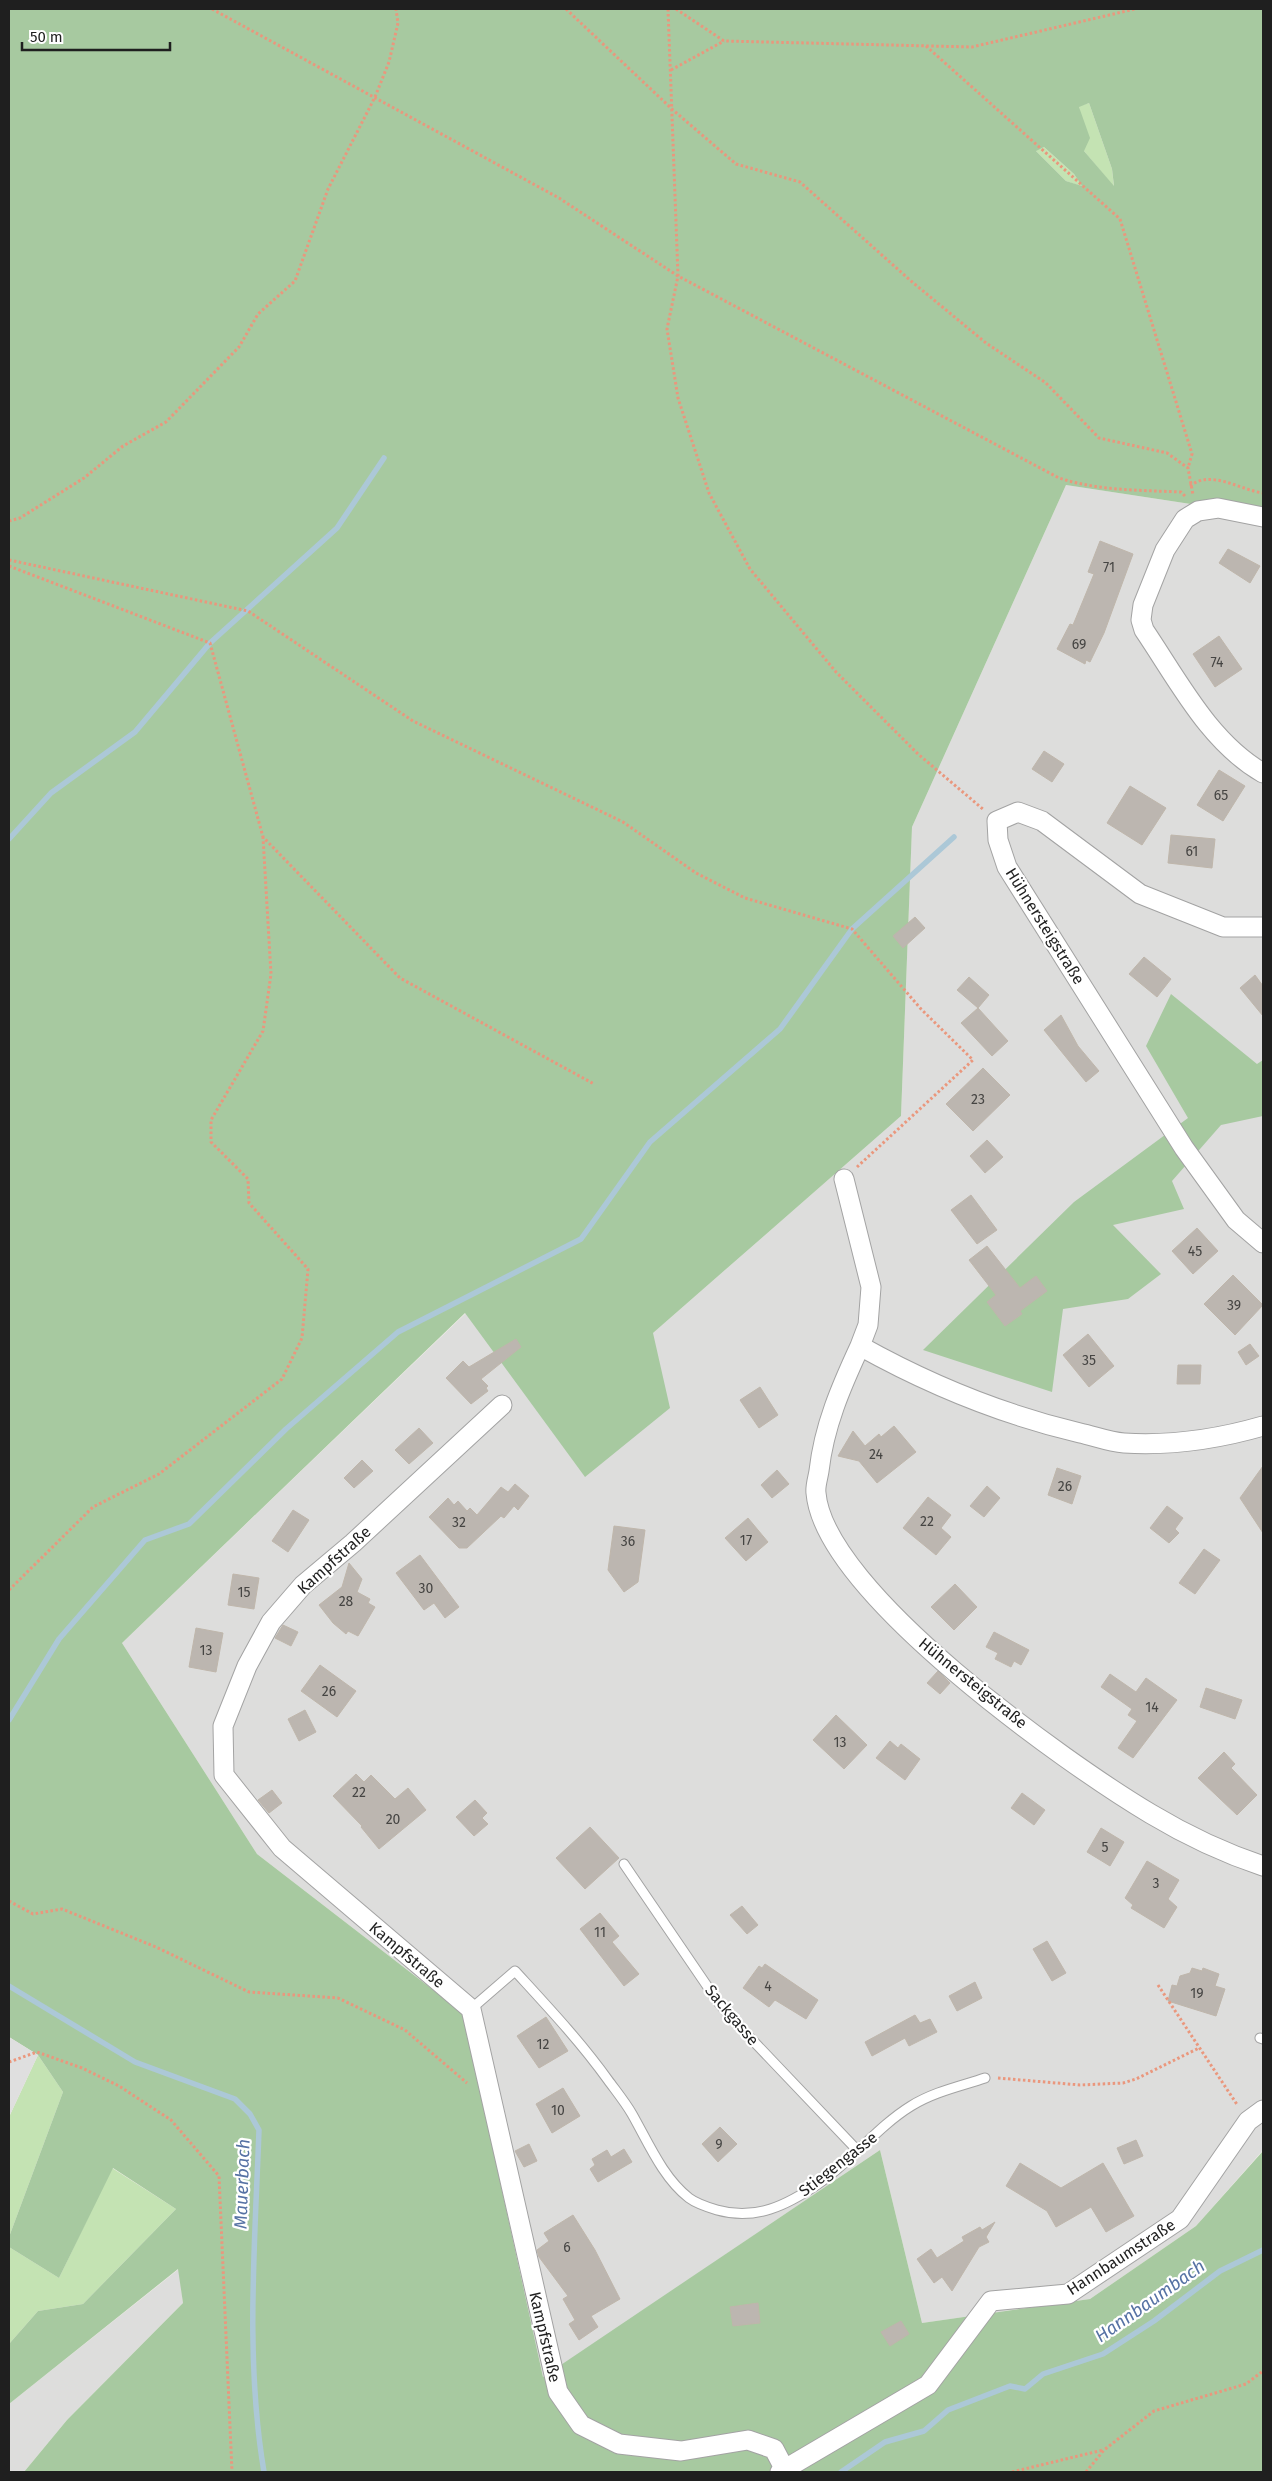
<svg xmlns="http://www.w3.org/2000/svg" width="1272" height="2481" viewBox="0 0 1272 2481" font-family="'Fira Sans',sans-serif">
	<style>
		.residential { fill: #dddddc }
		.grass { fill: #c4e3b3 }
		.forest { fill: #a7c9a0; fill-rule: evenodd }
		.parking { fill: #dfdfdf }
		.lines { fill: none; stroke-linecap: round; stroke-linejoin: round }
		.stream { stroke: #acc8d7; stroke-width: 5.5 }
		.building { fill: #bcb6b0; stroke: #bfb6ab }
		.service-casing { stroke: #a3a3a3; stroke-width: 11 }
		.minor-casing { stroke: #a3a3a3; stroke-width: 21 }
		.path { stroke: #ea977d; stroke-width: 3; stroke-dasharray: 2.5 2.5; stroke-linecap: butt }
		.service { stroke: #fff; stroke-width: 9 }
		.minor { stroke: #fff; stroke-width: 19 }
		.labels { text-anchor: middle; dominant-baseline: central; stroke-width: 4.5; stroke-linejoin: round; paint-order: stroke }
		.number-label { font-size: 14px; fill: #464543 }
		.street-label { font-size: 16px; fill: #1f1f1f; stroke: #fff }
		.water-label { font-size: 18px; font-style: italic; fill: #5672a4; stroke: #fff }
	</style>
	<rect width="100%" height="100%" fill="#efede7"/>
	<path class="residential" d="M1066,485L1263,515V2150L1196,2226L1090,2299L922,2323L880,2150L543,2378L463,2013L257,1854L122,1643L466,1313L585,1476L653,1333L901,1116L912,827Z
		M179,2269L183,2303L67,2420L24,2472H9V2404Z"/>
	<path class="grass" d="M1089,103L1112,169L1114,187L1084,151L1079,106Z
		M1044,147L1074,174L1083,187L1066,181L1035,150Z
		M38,2055L63,2092L9,2237V2117Z
		M112,2168L176,2209L83,2304L38,2311L9,2344V2247L59,2278Z"/>
	<path class="forest" d="M9,9H1263V515L1066,485L912,827L901,1116L653,1333L670,1408L585,1477L465,1313L122,1643L257,1854L463,2013L543,2377L880,2150L922,2323L1090,2299L1196,2226L1263,2151V2472H24L67,2420L183,2303L178,2269L9,2404V2344L38,2311L83,2304L176,2209L113,2168L59,2278L9,2247V2237L63,2092L38,2055L9,2037ZM1089,103L1112,169L1114,186L1084,151L1090,138L1079,107ZM1044,147L1074,174L1082,186L1066,181L1036,151Z
		M1171,994L1257,1064L1263,1060V1116L1221,1125L1172,1181L1184,1209L1113,1225L1161,1274L1128,1299L1063,1309L1052,1392L923,1350L1074,1202L1188,1118L1146,1046Z"/>
	<path class="parking" d="M9,2037L38,2055L9,2117Z"/>
	<g class="lines">
		<path class="stream" d="M9,839L51,793L135,732L210,643L337,528L384,458
			M9,1720L59,1639L145,1540L189,1524L286,1429L398,1332L581,1239L650,1142L780,1029L852,929L954,837
			M9,1986L135,2062L235,2099L250,2114L259,2130C255,2243 245,2360 264,2472
			M841,2472L885,2442L924,2431L948,2410L1010,2386L1025,2389L1043,2374L1103,2354L1154,2321L1220,2271L1263,2250"/>
	</g>
	<path class="building" d="M1100,541L1133,554L1104,633L1090,662L1086,660L1085,664L1057,649L1070,624L1073,625L1094,574L1088,572Z
		M1228,549L1260,566L1250,583L1219,563Z
		M1219,636L1242,669L1215,687L1193,654Z
		M1044,751L1064,764L1052,782L1032,769Z
		M1219,770L1245,786L1223,821L1197,805Z
		M1130,786L1166,808L1142,845L1107,823Z
		M1171,835L1215,839L1212,868L1168,863Z
		M915,917L925,928L903,948L893,936Z
		M1144,957L1171,979L1157,997L1129,974Z
		M1255,975L1263,986V1016L1240,988Z
		M969,977L989,995L978,1008L957,990Z
		M978,1008L1008,1041L992,1056L961,1023Z
		M1061,1015L1078,1046L1099,1071L1086,1082L1044,1030Z
		M983,1068L1010,1095L973,1131L946,1104Z
		M987,1140L1003,1157L985,1173L970,1156Z
		M971,1195L997,1230L977,1244L951,1210Z
		M1197,1228L1218,1251L1193,1274L1172,1251Z
		M987,1246L1020,1288L1036,1276L1047,1291L1020,1311L1022,1314L1005,1326L987,1302L996,1295L969,1260Z
		M1233,1275L1263,1305L1235,1335L1204,1304Z
		M1088,1334L1114,1366L1089,1387L1063,1355Z
		M516,1339L521,1347L481,1379L488,1386L486,1388L488,1391L471,1404L446,1378L463,1361L469,1367Z
		M1250,1344L1259,1356L1246,1365L1238,1352Z
		M1178,1365H1201L1200,1384H1177Z
		M760,1387L778,1415L759,1428L740,1400Z
		M894,1426L916,1452L877,1483L859,1461L838,1456L853,1431L865,1446L879,1434L881,1437Z
		M419,1428L433,1443L409,1464L395,1450Z
		M362,1460L373,1471L354,1488L344,1478Z
		M1263,1466V1533L1240,1498Z
		M1057,1468L1081,1476L1072,1504L1048,1495Z
		M777,1470L789,1484L772,1498L761,1485Z
		M515,1484L529,1496L518,1510L514,1506L504,1518L501,1516L467,1548H459L429,1517L448,1498L454,1505L458,1501L467,1511L470,1508L477,1515L501,1487L508,1492Z
		M987,1486L1000,1498L984,1517L970,1506Z
		M928,1497L951,1515L941,1528L951,1537L936,1555L903,1528Z
		M1167,1506L1183,1518L1175,1529L1179,1533L1169,1543L1150,1528Z
		M293,1510L309,1520L288,1552L272,1541Z
		M748,1518L768,1542L746,1561L725,1538Z
		M614,1526L645,1530L638,1582L624,1592L608,1570Z
		M1204,1549L1220,1560L1195,1594L1179,1583Z
		M420,1555L459,1607L445,1618L434,1603L424,1610L396,1573Z
		M349,1563L362,1579L357,1592L370,1599L368,1603L375,1607L358,1636L348,1631L346,1634L333,1623L319,1605L342,1587Z
		M233,1574L259,1578L254,1609L228,1605Z
		M955,1584L977,1607L954,1630L931,1607Z
		M283,1625L298,1632L291,1646L275,1638Z
		M196,1628L223,1633L216,1672L189,1667Z
		M994,1632L1029,1650L1021,1665L1014,1661L1011,1667L995,1659L998,1653L986,1647Z
		M320,1665L356,1691L337,1717L301,1691Z
		M938,1671L950,1683L940,1694L927,1683Z
		M1110,1674L1136,1692L1146,1678L1177,1700L1133,1758L1118,1748L1137,1721L1128,1715L1132,1709L1101,1687Z
		M1206,1688L1242,1700L1235,1719L1200,1707Z
		M305,1710L316,1732L299,1741L288,1719Z
		M836,1715L867,1745L844,1769L813,1740Z
		M890,1741L898,1748L901,1744L920,1759L905,1780L876,1758Z
		M1224,1752L1235,1764L1231,1768L1257,1795L1237,1815L1198,1778Z
		M356,1774L364,1782L371,1775L395,1799L408,1788L426,1810L379,1849L361,1827L362,1826L333,1796Z
		M272,1790L282,1803L269,1813L258,1800Z
		M1022,1793L1045,1810L1034,1825L1011,1808Z
		M475,1800L487,1813L482,1818L488,1824L474,1836L456,1817Z
		M590,1827L619,1858L585,1889L556,1858Z
		M1101,1828L1124,1842L1110,1866L1087,1852Z
		M1147,1861L1179,1880L1168,1899L1177,1907L1164,1928L1131,1908L1133,1905L1125,1898Z
		M742,1906L758,1925L747,1934L730,1915Z
		M600,1913L619,1936L612,1942L639,1974L624,1986L580,1929Z
		M1047,1941L1066,1973L1052,1981L1033,1949Z
		M765,1964L818,2000L806,2019L775,2000L769,2007L743,1988L759,1966L762,1968Z
		M1192,1968L1202,1971L1203,1968L1219,1974L1215,1986L1225,1989L1216,2016L1168,2001L1172,1985L1177,1986L1180,1976L1190,1973Z
		M975,1982L982,1998L957,2011L949,1996Z
		M915,2015L920,2023L930,2019L937,2032L909,2046L905,2038L872,2056L865,2042Z
		M546,2017L568,2051L539,2068L517,2036Z
		M563,2088L580,2116L552,2133L536,2104Z
		M720,2127L737,2144L718,2162L702,2144Z
		M1136,2140L1143,2156L1124,2164L1117,2148Z
		M529,2144L537,2161L524,2167L515,2151Z
		M624,2149L632,2162L598,2182L590,2169L595,2165L592,2159L607,2150L611,2157Z
		M1020,2163L1061,2188L1103,2163L1134,2216L1106,2232L1091,2207L1056,2227L1047,2211L1006,2186Z
		M573,2215L595,2250L620,2299L591,2316L598,2327L579,2340L569,2324L575,2320L563,2299L568,2296L539,2257L537,2250L549,2241L544,2233Z
		M995,2222L986,2237L989,2242L979,2247L952,2291L942,2277L934,2283L917,2259L931,2249L937,2258L964,2241L962,2237L980,2227L982,2230Z
		M758,2303L760,2323L733,2326L730,2307Z
		M901,2321L909,2334L890,2346L881,2332Z"/>
	<g class="lines">
		<g class="service-casing">
			<path id="service" d="M624,1864L718,2002L740,2027L858,2151
				M471,2009L515,1971C547,2006 580,2041 608,2080C616,2091 625,2102 632,2114C648,2142 663,2178 689,2198C697,2204 707,2207 717,2210C756,2221 787,2205 818,2184C852,2161 877,2127 911,2106C933,2092 961,2086 985,2078
				M1260,2038L1263,2039"/>
		</g>
		<g class="minor-casing">
			<path id="minor" d="M1263,517L1218,508L1198,511L1185,519L1165,550L1143,605L1141,620L1144,630C1178,680 1209,742 1263,773
				M1263,927H1223L1140,894L1042,821L1018,812L997,821L998,840L1007,867L1184,1148L1236,1220L1263,1243
				M844,1179L871,1287L868,1325L860,1346
				M502,1405L353,1543L303,1585L271,1622L247,1666L223,1726L224,1775L282,1848L471,2009L558,2392L581,2425L619,2444L681,2451L748,2440L774,2449L784,2468
				M1263,1426C1218,1439 1172,1446 1124,1443C1109,1442 1094,1436 1080,1433C1004,1415 928,1384 860,1346C841,1387 824,1426 819,1471C818,1478 815,1486 816,1493C824,1592 1067,1764 1151,1814C1186,1835 1224,1853 1263,1866
				M780,2472L928,2385L991,2301L1068,2294L1180,2219L1248,2121L1263,2110"/>
		</g>
		<path class="path" d="M212,9L559,198L678,276L1059,478C1099,491 1139,490 1181,492L1186,497
			M566,9L673,110L736,164L800,182L911,281L986,343L1046,383L1099,438L1167,453L1188,468L1193,495
			M668,9L678,276L667,329L678,398L709,493L750,569L836,672L918,754L984,810
			M676,9L724,41L972,47L1135,9
			M926,46L1120,219L1192,454L1188,468
			M671,70L724,41
			M1190,486C1211,469 1240,490 1263,493
			M9,521L20,518L84,478L123,446L166,422L239,347L258,314L295,281L328,189L375,97L389,62L398,23L396,9
			M9,560L248,611L413,721L623,822L696,873L745,898L852,929L921,1009L973,1060L857,1167
			M9,566L210,643L263,837L400,978L594,1084
			M9,1590L93,1507L159,1474L282,1379L302,1338L308,1269L249,1203L248,1179L211,1142V1120L263,1031L271,974L263,837
			M9,1901L33,1914L62,1909L156,1947L249,1992L338,1998L405,2030L467,2083
			M1158,1985L1238,2106
			M9,2062L37,2052L82,2068L119,2086L171,2120L219,2176L232,2472
			M998,2078L1080,2085L1123,2083L1136,2079L1199,2048
			M1012,2472L1103,2450
			M1086,2472L1104,2450L1154,2411L1246,2384L1263,2371"/>
		<use href="#service" class="service"/>
		<use href="#minor" class="minor"/>
	</g>
	<g class="labels">
		<g class="number-label">
			<text x="1109" y="567">71</text>
			<text x="1079" y="644">69</text>
			<text x="1217" y="662">74</text>
			<text x="1221" y="795">65</text>
			<text x="1192" y="851">61</text>
			<text x="978" y="1099">23</text>
			<text x="1195" y="1251">45</text>
			<text x="1234" y="1305">39</text>
			<text x="1089" y="1360">35</text>
			<text x="876" y="1454">24</text>
			<text x="1065" y="1486">26</text>
			<text x="927" y="1521">22</text>
			<text x="459" y="1522">32</text>
			<text x="746" y="1540">17</text>
			<text x="628" y="1541">36</text>
			<text x="426" y="1588">30</text>
			<text x="244" y="1592">15</text>
			<text x="346" y="1601">28</text>
			<text x="206" y="1650">13</text>
			<text x="329" y="1691">26</text>
			<text x="1152" y="1707">14</text>
			<text x="840" y="1742">13</text>
			<text x="359" y="1792">22</text>
			<text x="393" y="1819">20</text>
			<text x="1105" y="1847">5</text>
			<text x="1156" y="1883">3</text>
			<text x="600" y="1932">11</text>
			<text x="768" y="1986">4</text>
			<text x="1197" y="1993">19</text>
			<text x="543" y="2044">12</text>
			<text x="558" y="2110">10</text>
			<text x="719" y="2144">9</text>
			<text x="567" y="2247">6</text>
		</g>
		<g class="street-label">
			<text transform="translate(1045 926) rotate(58)">Hühnersteigstraße</text>
			<text transform="translate(334 1560) rotate(-42)">Kampfstraße</text>
			<text transform="translate(973 1683) rotate(39)">Hühnersteigstraße</text>
			<text transform="translate(407 1955) rotate(40)">Kampfstraße</text>
			<text transform="translate(732 2015) rotate(50)">Sackgasse</text>
			<text transform="translate(838 2164) rotate(-38)">Stiegengasse</text>
			<text transform="translate(1121 2257) rotate(-33)">Hannbaumstraße</text>
			<text transform="translate(545 2337) rotate(77)">Kampfstraße</text>
		</g>
		<g class="water-label">
			<text transform="translate(242 2184) rotate(-88)">Mauerbach</text>
			<text transform="translate(1150 2301) rotate(-35)">Hannbaumbach</text>
		</g>
	</g>
	<rect width="1272" height="2481" fill="none" stroke="#1f1f1f" stroke-width="20"/>
	<path d="M22 42v8h148v-8" fill="none" stroke="#1f1f1f" stroke-width="2.5"/>
	<text x="30" y="42" font-size="15" fill="#1f1f1f" stroke="#ffffff" stroke-width="4" paint-order="stroke">50 m</text>
</svg>
